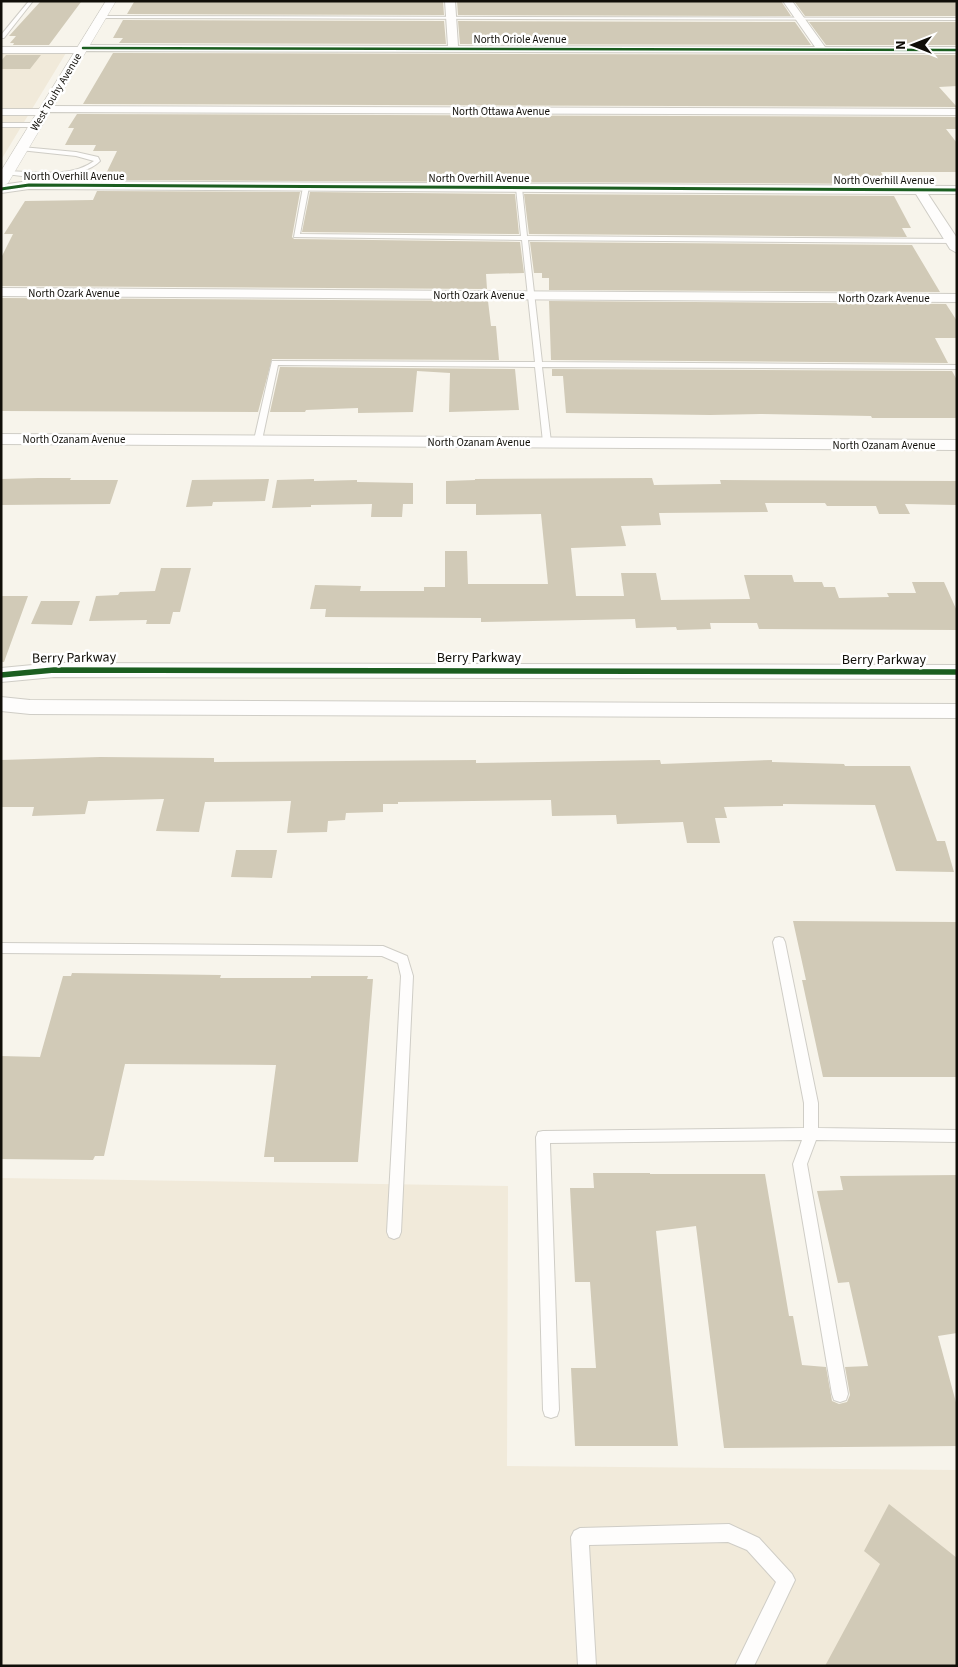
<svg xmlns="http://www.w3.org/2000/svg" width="958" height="1667" viewBox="0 0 958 1667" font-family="'Source Sans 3',sans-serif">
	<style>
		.built { fill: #f1eada }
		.building { fill: #d1cab7 }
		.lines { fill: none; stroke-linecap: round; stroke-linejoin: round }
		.lane-casing { stroke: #cfcdc6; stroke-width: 2 }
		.street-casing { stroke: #cfcdc6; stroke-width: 2 }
		.secondary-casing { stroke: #cfcdc6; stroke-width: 1 }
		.lane { fill: #fefdfc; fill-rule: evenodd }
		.street { fill: #fefdfc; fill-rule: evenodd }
		.secondary { fill: #fefdfc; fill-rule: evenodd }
		.cycleway-far2-casing { stroke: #fff; stroke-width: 4 }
		.cycleway-far1-casing { stroke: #fff; stroke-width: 5 }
		.cycleway-casing { stroke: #fff; stroke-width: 8 }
		.cycleway-far2 { stroke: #1b5e20; stroke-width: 2.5 }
		.cycleway-far1 { stroke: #1b5e20; stroke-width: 3 }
		.cycleway { stroke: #1b5e20; stroke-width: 5.5 }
		.labels { text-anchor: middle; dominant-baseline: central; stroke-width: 5; stroke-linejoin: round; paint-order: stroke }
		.far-street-label { font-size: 11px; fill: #100e08; stroke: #fff }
		.street-label { font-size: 14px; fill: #100e08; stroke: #fff }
	</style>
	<rect width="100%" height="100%" fill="#f7f4eb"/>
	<path class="built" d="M1,48H69L1,160Z
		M1,1178L508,1186L507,1466L957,1470V1666H1Z"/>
	<path class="building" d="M137,1H443L444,15L127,14L134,2Z
		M457,1H781L791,16L458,15Z
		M794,1H957V16H805Z
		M40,2H81L49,45H13L14,43H10L16,36H9Z
		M123,20L444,21L446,44L119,43L123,38H113Z
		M458,21L795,22L811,45L460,44Z
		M809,22H957V45H826Z
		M113,53L957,55V86L939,87L957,107L83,104Z
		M6,55H41L30,69H1V61Z
		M77,114L957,117V129H946L957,143V172H881L887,184L103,180L117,151H93L96,145H65L74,128H68Z
		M97,191L300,192L292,237L294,239L520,242L524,273L486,274L487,289L1,286V258L13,234H4L25,201L93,200Z
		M310,192L515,194L519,234L302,232Z
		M524,194L894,196L911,228H902L907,237L529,234Z
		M530,242L912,245L940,292L549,290V278H542V273H534Z
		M1,298L488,301L491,326H496L499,360L272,359L258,412L1,411Z
		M549,301L946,304L957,321V338H935L948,363L551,360Z
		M280,367L515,369L519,410L449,412L450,373L417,371L413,412L358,413V408L306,410L305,412H270Z
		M552,369L952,371L957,380V418H872L871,416L760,414L710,415L566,413L563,376H552Z
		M38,478H71L70,480H118L110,504L1,505V479Z
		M652,478L654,485L721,484L720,480L957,481V505L905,504L910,514H879L876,506H827L825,503H765L768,512L659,513L661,525L621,526L626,546L571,548L576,596H624L621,573H656L661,600L750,599L744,575H792L794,582H822L824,587H835L839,598L889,597L887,593H916L912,582H944L957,611V630L759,629L757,623H710L711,629L677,630L676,627L636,628L635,619L481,622V618L325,617L326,609H310L315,585L361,586L360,591H424V587H445V551H467L468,584H548L541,514L476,515V504H446V481L475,480V479Z
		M269,479L265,501L213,502L212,506L186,507L192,480Z
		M314,479V481L357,480V482L413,483V504H403L402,517H371L372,504L311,505V507L272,508L277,480Z
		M161,568H191L180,612H173L170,624H146L147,620L89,621L96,596L118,595L120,592L155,591Z
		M1,596H28L4,662H1Z
		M41,601H80L72,625L31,624Z
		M100,757L214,758V762L476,760V763L660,760L661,764L772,760V762L844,764L845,766H910L937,841H945L954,872L896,871L875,805L783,804V806L724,807L727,818H715L720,843H687L683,822L617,824L616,815L552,816L551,800L398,802V804H383V812L346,813L345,820L328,821L327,832L287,833L291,801L205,802L199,832L156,831L164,799L88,801L85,814L32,816L34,807H1V760Z
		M236,850H277L272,878L231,877Z
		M793,921L957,922V1077H823L802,980H806Z
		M72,973L221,975L220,978H311V976H368L367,979H373L358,1162H274V1157H264L276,1065L125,1064L104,1156H95L93,1160L1,1159V1056L40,1057L63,976H71Z
		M593,1173H650V1174H765L789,1316H793L802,1365L826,1367L832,1401L839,1404L847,1402L850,1395L845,1367L868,1366L849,1282L838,1283L817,1191L843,1190L840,1176L957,1175V1333L938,1336L957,1406V1446L724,1448L696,1226L656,1231L678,1446H575L571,1368H596L590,1282H575L570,1188H594Z
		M889,1504L957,1558V1666H825L880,1564L864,1551Z"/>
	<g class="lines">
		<g class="lane-casing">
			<path id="lane" d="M29,1H33L4,38H1V35Z
				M99,16L957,18V20L101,18Z
				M1,123H37L40,125L37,127H1Z
				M22,147L76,152L98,157L100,161C81,180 31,178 6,174L8,171C35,172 71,178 94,161L76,156L20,150Z
				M306,185L309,187L300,234L521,236L516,188L519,186L522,188L527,236L957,239V243L528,240L542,362L957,365V369L542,367L551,442L547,444L543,442L535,367L278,365L262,440L255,442L254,440L272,361L535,362L522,240L294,237L303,187Z
				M779,937L783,938L785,942L818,1103V1128L957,1130V1142L816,1140L807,1164L848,1394L846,1400L840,1402L834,1400L832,1394L793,1164L802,1140L550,1143L559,1410L557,1416L551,1418L545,1416L543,1410L536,1137L538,1132L543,1131L804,1128V1103L773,942L775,938Z
				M1,943L383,946L407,956L413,976L401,1232L399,1237L394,1239L389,1237L387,1232L401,976L398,963L382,956L1,953Z
				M729,1524L759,1538L792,1574L795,1580L754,1666H735L776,1582L747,1550L728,1542L589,1545L596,1666H578L571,1537L574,1531L580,1528Z"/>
		</g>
		<g class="street-casing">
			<path id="street" d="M445,1H455L458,46L815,47L783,1H792L825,47H957V53L86,51L82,53H1V47H79L83,45L448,46Z
				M46,106L957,109V115L49,112L44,115H1V109H41Z
				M29,181L957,186V194H928L957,238V253L950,249L916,194L29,189L1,193V185Z
				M1,288L957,294V302L1,296Z
				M1,434L957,440V450L1,444Z
				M54,663L957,665V679L54,677L1,682V668Z
				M1,697L30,700L957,704V718L30,714L1,711Z"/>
		</g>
		<g class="secondary-casing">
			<path id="secondary" d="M106,1H116L8,183L1,187V171Z"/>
		</g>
		<use href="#lane" class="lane"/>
		<use href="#street" class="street"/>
		<use href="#secondary" class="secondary"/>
		<g class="cycleway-far2-casing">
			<path id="cycleway-far2" d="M83,48L957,50"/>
		</g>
		<g class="cycleway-far1-casing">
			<path id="cycleway-far1" d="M1,189L29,185L957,190"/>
		</g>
		<g class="cycleway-casing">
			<path id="cycleway" d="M1,675L54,670L957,672"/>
		</g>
		<use href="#cycleway-far2" class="cycleway-far2"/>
		<use href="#cycleway-far1" class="cycleway-far1"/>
		<use href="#cycleway" class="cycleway"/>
	</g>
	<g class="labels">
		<g class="far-street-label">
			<text x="520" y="39">North Oriole Avenue</text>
			<text transform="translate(56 92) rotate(-59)">West Touhy Avenue</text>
			<text x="501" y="111">North Ottawa Avenue</text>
			<text x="74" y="176">North Overhill Avenue</text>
			<text x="479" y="178">North Overhill Avenue</text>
			<text x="884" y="180">North Overhill Avenue</text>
			<text x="74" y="293">North Ozark Avenue</text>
			<text x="479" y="295">North Ozark Avenue</text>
			<text x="884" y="298">North Ozark Avenue</text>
			<text x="74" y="439">North Ozanam Avenue</text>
			<text x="479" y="442">North Ozanam Avenue</text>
			<text x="884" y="445">North Ozanam Avenue</text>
		</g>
		<g class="street-label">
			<text transform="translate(74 658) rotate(-1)">Berry Parkway</text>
			<text x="479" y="658">Berry Parkway</text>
			<text x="884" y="660">Berry Parkway</text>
		</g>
	</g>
	<rect width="958" height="1667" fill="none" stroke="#100e08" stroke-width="5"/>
	<g transform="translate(913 45) rotate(270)" stroke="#ffffff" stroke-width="4" paint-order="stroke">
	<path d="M0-4L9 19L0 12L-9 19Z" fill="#100e08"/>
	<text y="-8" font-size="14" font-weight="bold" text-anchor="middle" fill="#100e08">N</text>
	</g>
</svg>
